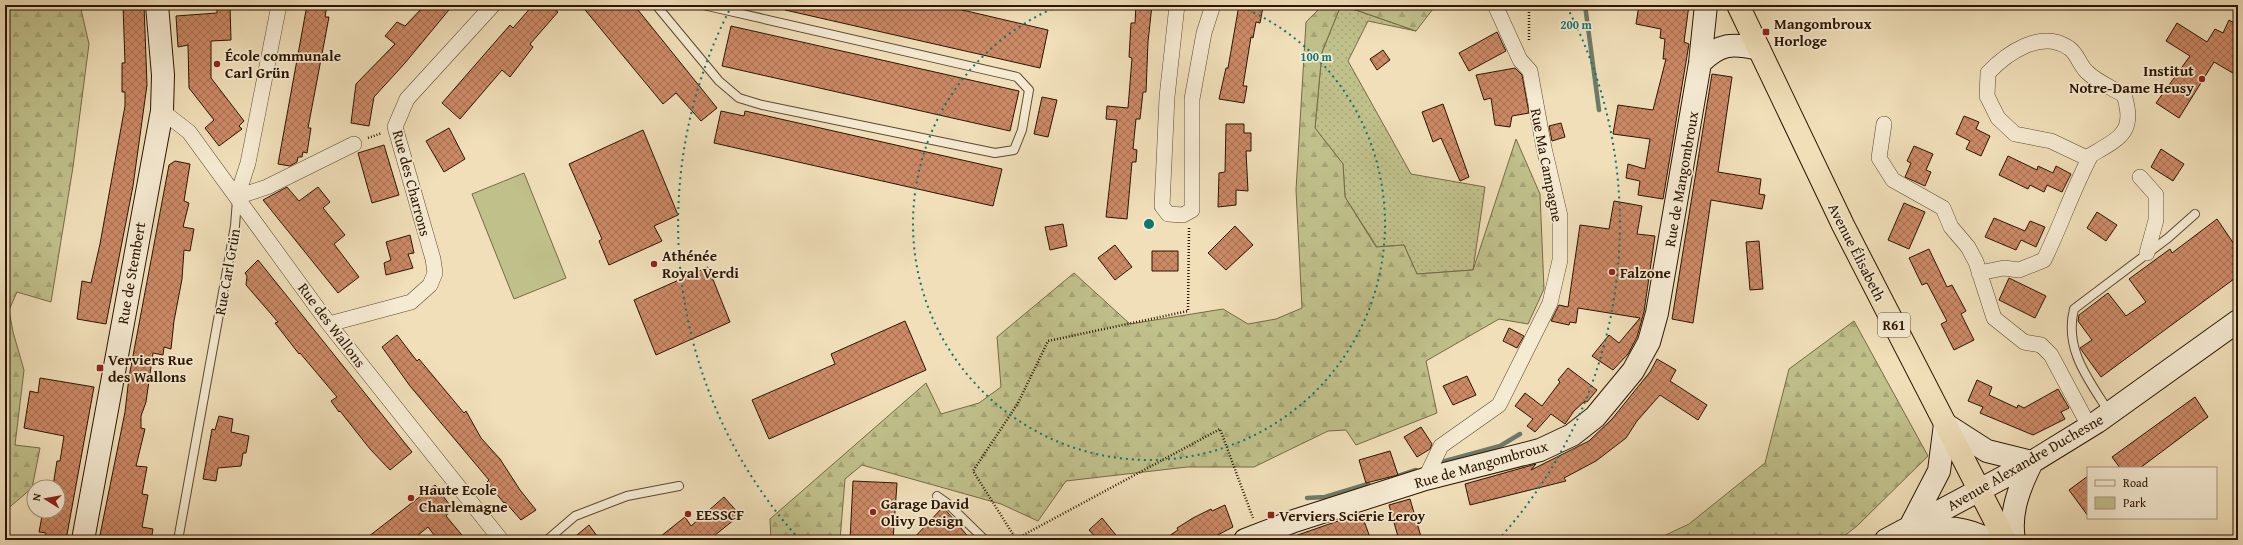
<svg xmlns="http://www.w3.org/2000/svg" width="2243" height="545" viewBox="0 0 2243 545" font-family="'Gentium Book Plus',serif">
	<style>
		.green { fill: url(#green-dots); stroke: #766a46 }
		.forest { fill: url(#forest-firs); stroke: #766a46 }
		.pitch { fill: #c0c08b; stroke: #766a46 }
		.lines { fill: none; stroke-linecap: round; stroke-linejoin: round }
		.stream { stroke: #6e7a68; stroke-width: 4.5 }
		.building { fill: url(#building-cross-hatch); stroke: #2b1500 }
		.lane-casing { stroke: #5c482e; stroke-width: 10 }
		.street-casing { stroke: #5c482e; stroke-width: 16 }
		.secondary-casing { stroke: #2b1500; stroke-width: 24 }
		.highway-casing { stroke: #2b1500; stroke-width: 24 }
		.path { stroke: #2b1500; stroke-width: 2.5; stroke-dasharray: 1 2; stroke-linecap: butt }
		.lane { stroke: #f5ead2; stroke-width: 8 }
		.street { stroke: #f5ead2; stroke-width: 15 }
		.secondary { stroke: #f5ead2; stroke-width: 22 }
		.highway { stroke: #f0dfb9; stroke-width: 22 }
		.ring { fill: none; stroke: #0f766e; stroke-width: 2; stroke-dasharray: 2 4 }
		.poi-dot { fill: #8f2418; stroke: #f5ead2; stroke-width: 1.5 }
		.labels { text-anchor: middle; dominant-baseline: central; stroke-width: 3.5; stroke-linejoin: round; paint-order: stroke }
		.shield { fill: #f5ead2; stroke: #68553f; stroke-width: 1 }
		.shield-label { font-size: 14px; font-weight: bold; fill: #2b1500 }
		.poi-label { font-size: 15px; font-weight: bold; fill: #2b1500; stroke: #f5ead2; text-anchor: start }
		.street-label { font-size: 15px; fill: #2b1500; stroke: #f5ead2 }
		.centre { fill: #0f766e; stroke: #f5ead2; stroke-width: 2 }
		.ring-label { font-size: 12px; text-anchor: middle; font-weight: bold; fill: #0f766e; stroke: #f5ead2; stroke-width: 3.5; stroke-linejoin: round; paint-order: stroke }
	</style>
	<defs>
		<pattern id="green-dots" width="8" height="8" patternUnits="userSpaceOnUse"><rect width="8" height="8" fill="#c0c08b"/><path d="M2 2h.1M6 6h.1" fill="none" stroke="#a5a476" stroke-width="1.8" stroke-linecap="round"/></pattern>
		<pattern id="forest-firs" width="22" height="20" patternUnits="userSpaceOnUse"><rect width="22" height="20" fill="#c0c08b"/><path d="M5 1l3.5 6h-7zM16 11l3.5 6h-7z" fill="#a5a476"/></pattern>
		<pattern id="building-cross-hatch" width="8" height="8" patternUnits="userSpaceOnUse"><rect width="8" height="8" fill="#cc8966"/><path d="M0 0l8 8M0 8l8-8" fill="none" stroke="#a66f52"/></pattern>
	</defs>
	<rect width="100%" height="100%" fill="#f0dfb9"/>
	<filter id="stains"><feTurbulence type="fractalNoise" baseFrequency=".005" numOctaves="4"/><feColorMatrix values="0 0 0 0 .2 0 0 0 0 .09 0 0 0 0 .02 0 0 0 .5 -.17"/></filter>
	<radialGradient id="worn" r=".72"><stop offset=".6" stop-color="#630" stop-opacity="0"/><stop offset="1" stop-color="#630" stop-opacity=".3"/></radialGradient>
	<path class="green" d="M1341,5L1416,31L1368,21L1348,61L1411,174L1485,187L1473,270L1417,274L1404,245L1377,247L1345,197L1343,164L1315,128L1322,52Z"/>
	<path class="forest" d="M5,5H80L89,44L73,167L51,302L17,292L9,310L13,332L24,370L15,445L40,448L32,488L5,511V107L9,104L5,92Z
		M1323,5H1341L1322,52L1315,128L1343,164L1345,197L1376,247L1404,245L1417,274L1473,270L1516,139L1540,194L1544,289L1528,324L1499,319L1426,361L1437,413L1356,445L1346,430L1328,431L1254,467H1187L1066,481L1038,521L1001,504L862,465L845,479L840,540H771L770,519L926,383L941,414L979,403L1001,387L997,337L1074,273L1130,324L1223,309L1248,324L1276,319L1302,308L1296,190L1306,22Z
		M1342,5H1436L1416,31Z
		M1854,321L1928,456L1857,526L1839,540H1655L1689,524L1765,463L1789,369Z"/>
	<path class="pitch" d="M524,173L566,278L514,299L472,194Z"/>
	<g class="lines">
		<path class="stream" d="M1585,5L1599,110
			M1438,463L1500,446L1520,434
			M1398,476L1416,470
			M1307,498L1325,497L1368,484"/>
	</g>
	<path class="building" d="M123,5H144L147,85L133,186L106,324L77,319L82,281L91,283L100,244L125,106V92H122V63H125Z
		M217,5H230L231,40L211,41V78L244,121L239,126L242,129L219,146L205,128L214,120L189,88L188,45L178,47L176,16L217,13Z
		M307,5H327L325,17H329L308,128H311L307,153L303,152L302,157H298L297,162L290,166L278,164Z
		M425,5H453L405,63L374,97L369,126L351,123L356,84L395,44L385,36L397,22L405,26Z
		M533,5H550L558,12L530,44L533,47L510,77L502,70L460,119L442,103L510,25L513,28Z
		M581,5H634L717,108L701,121L676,93L663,104Z
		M786,5H941L1048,30L1040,68L785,10Z
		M1136,5H1152L1148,42L1146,92H1143L1140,119H1136L1133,149L1137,150L1136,162H1132L1127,219L1106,217L1117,120L1106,119L1107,106L1128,108L1132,58L1129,57L1131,23H1135Z
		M1239,5L1263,7L1260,23L1256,22L1253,38L1251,37L1243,86H1247L1244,103L1219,99L1226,68H1228Z
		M1639,5H1689L1684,42L1689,44L1663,199L1638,195L1640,181L1626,178L1628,164L1645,169L1650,139L1613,134L1618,105L1653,110L1666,59H1663L1665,39L1660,38L1661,29L1636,24Z
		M2229,20L2238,25V76L2214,62L2179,118L2156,103L2190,56L2166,41L2177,23L2207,42L2215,29L2223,33Z
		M731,26L1019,91L1010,131L722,66Z
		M1497,32L1506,51L1469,71L1459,53Z
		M1383,50L1390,60L1377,70L1370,59Z
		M1515,68L1522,75L1529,113L1512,116L1510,127L1495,125L1491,98L1484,100L1476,75Z
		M1712,74L1732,77L1718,172L1761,179L1759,194L1765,195L1762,209L1711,200L1693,323L1672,319Z
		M1042,97L1057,100L1048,137L1034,134Z
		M1443,104L1469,177L1460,181L1441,138L1433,142L1422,112Z
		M721,111L744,116L745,111L1002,169L993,206L714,143Z
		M1964,116L1979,122L1976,129L1990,136L1981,156L1966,149L1970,141L1956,134Z
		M1561,123L1565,137L1552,141L1549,126Z
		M1226,124H1244V133H1251V151H1246L1248,191L1236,190V205L1218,207L1219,173L1225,172Z
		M449,128L465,159L444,172L426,141Z
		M643,130L678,215L654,226L662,241L609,265L599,241L602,239L569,164Z
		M384,145L399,195L372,203L358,153Z
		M1914,146L1933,154L1926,170L1931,172L1925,186L1905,177L1911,163L1907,161Z
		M2161,149L2184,164L2173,181L2151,167Z
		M2008,156L2037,170L2038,166L2053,173L2056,166L2071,174L2062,192L2047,185L2044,192L2030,185L2028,189L1999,175Z
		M175,161L190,164L184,201L189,203L183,227L194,229L190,251L184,250L182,279L174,321L171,349L164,347L163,355L153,353L146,402L141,416V428L145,429L136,466L147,467L142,494L148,495L142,527L153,529L151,540H99L125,412L129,377L169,165Z
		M287,187L299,201L318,187L330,202L323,208L345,235L334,244L359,277L338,293L263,200Z
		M1614,201L1642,206L1637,234L1655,236L1644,312L1637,337L1628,354L1613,370L1592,356L1609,335L1619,343L1640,318L1578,308L1576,323L1570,322L1569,325L1551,321L1559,305L1568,307L1580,225L1609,229Z
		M1904,203L1925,212L1909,249L1888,240Z
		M2097,212L2117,225L2106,241L2087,228Z
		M1994,218L2025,231L2030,221L2045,227L2036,247L2021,240L2016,250L1985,237Z
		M2217,219L2238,250V276L2101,377L2080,348L2092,340L2078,321L2079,315L2108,293L2126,316L2146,302L2129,279L2170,249L2172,253Z
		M1063,224L1067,246L1050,250L1045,227Z
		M1235,226L1253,245L1226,270L1208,253Z
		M410,235L414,253L408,254L413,268L386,275L384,263L391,260L386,242Z
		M1759,241L1763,289L1750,290L1746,242Z
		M1115,245L1132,267L1115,280L1098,258Z
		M1929,249L1947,287L1952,285L1966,311L1961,314L1974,340L1954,350L1941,324L1947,321L1927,283L1922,285L1909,258Z
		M1152,251H1178V271H1152Z
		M258,260L412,452L390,470L370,449L340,411L339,412L331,401L337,397L300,353L299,354L275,323L278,322L246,285L247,276L245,273Z
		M708,267L730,322L656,355L634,300Z
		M2009,278L2046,296L2035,318L1999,300Z
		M905,321L926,370L769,439L752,400L835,364L831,354Z
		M1509,328L1524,336L1517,348L1503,341Z
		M397,335L417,361L419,359L464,413L466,411L481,438L500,459L520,490L536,510L521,520L505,502L504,503L487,482L489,480L410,386L382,347Z
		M1657,359L1676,370L1670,381L1707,405L1698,420L1660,395L1637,421L1626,438L1596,461L1564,478L1566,481L1470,505L1465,484L1536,464L1531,470L1589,441L1612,419L1650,372Z
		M1568,368L1597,390L1587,402L1585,401L1574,411L1565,424L1551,414L1535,432L1527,426L1533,419L1515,406L1525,393L1542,406L1560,382L1558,380Z
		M1467,376L1476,395L1453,405L1443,386Z
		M40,378L94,387L66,540H45L46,533L39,532L43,511H58V487L53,486L57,461H60L64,436L24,428L30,391L38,393Z
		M1977,380L1992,387L1989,395L2017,408L2018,405L2024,408L2058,389L2069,408L2061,412L2065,419L2033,435L1980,413L1983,407L1968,401Z
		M2195,397L2208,417L2140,468H2120L2112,457Z
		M219,416L233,419L231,432L249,436L246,453H243L241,466L218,468L216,481L203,479L212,429L215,430Z
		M1421,427L1432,444L1430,449L1417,457L1404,437Z
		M1390,451L1398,475L1366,483L1359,460Z
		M2088,476V516L2069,490Z
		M853,481L897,483L893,540H850Z
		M435,485L452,508L446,516L466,540H438L428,527L412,540H364Z
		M724,497L740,515L709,540H656L685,517L691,526Z
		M1410,499L1422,540H1399L1389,505Z
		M1225,505L1233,527L1208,540H1163L1178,530L1177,528L1193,518L1211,509L1212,511Z
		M943,507L971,540H912Z
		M1361,513L1371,540H1289V538Z
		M1102,518L1120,540H1098L1089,530Z
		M589,525L600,540H571Z"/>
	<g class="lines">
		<g class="lane-casing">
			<path id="lane" d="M656,5L719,81L739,98L762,105L995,153L1014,150L1022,130L1029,90L1017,77L703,5
				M2109,412C2088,379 2064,349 2074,309L2168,238L2195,214
				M937,496L947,503L985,540
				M178,540L235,226L237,200
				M547,540L575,516L627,496L679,486"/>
		</g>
		<g class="street-casing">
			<path id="street" d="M1177,5L1167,97L1162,206L1168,214L1183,215L1192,210V99L1204,33L1213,5
				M162,111L189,132L329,324L501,540
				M1884,124L1879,158L1893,180L1943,208L1951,227L1968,247L1976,262L1994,318L2024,342L2041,345L2051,355L2089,426
				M2140,177L2156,195V220L2147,253
				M237,197L248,163L279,5
				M237,197L267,187L354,144
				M1979,273L2004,268L2019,270L2044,260C2061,225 2073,189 2091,155C2120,138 2136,132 2124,95C2112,88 2097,82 2087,72C2080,66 2077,53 2069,48C2041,29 2007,53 1988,73L1987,96L1998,118L2015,134L2051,141L2089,159
				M329,324L411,302L430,285L435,273L433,259L395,127L407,99L493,5
				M1425,479L1441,446L1499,405L1550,303L1560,260V216L1544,148L1530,71L1520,60L1495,5"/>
		</g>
		<g class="secondary-casing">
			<path id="secondary" d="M1700,63C1720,43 1732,43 1759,49
				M1910,527L1939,471L1945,424L1987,451L2032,462
				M1913,527C1940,527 1965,526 1989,540
				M83,540L162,111L163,75L157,5
				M1245,540L1294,521L1425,479L1540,450L1572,435L1595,417L1633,371L1649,342L1657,313L1700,63L1706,5
				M1886,540L2032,462L2097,422L2238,321
				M2014,540C2009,512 2020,486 2032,462"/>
		</g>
		<g class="highway-casing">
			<path id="highway" d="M1738,5L1843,225L2005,540"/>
		</g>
		<path class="path" d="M1529,40V5
			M368,138L382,133
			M1189,228L1188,311L1048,341L1018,403L973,471L1016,539L1220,429L1253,518"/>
		<use href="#lane" class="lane"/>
		<use href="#street" class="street"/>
		<use href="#secondary" class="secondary"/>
		<use href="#highway" class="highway"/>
	</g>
	<g class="ring">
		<path d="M1237 5A236 236 0 1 1 1061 5"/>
		<path d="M799 539A471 471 0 0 1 731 7M1567 7A471 471 0 0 1 1499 539"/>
	</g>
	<g class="poi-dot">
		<rect x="1762" y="28" width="8" height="8" rx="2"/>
		<circle cx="217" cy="64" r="4"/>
		<circle cx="2202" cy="79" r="4"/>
		<circle cx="654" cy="264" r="4"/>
		<circle cx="1612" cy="272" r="4"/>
		<rect x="96" y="364" width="8" height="8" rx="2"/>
		<circle cx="411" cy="498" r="4"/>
		<circle cx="873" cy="512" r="4"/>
		<circle cx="688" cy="514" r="4"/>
		<rect x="1267" y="511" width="8" height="8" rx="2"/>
	</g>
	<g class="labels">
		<rect class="shield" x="1878" y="313" width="32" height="24" rx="3"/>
		<g class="shield-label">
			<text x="1894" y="325">R61</text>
		</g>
		<g class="poi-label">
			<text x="1774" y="23">Mangombroux<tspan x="1774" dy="17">Horloge</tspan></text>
			<text x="225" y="55">École communale<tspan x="225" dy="17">Carl Grün</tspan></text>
			<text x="2194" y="70" text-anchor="end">Institut<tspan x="2194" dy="17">Notre-Dame Heusy</tspan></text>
			<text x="662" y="255">Athénée<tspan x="662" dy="17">Royal Verdi</tspan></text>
			<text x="1620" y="272">Falzone</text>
			<text x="108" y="359">Verviers Rue<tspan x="108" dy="17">des Wallons</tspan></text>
			<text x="419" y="489">Haute Ecole<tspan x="419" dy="17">Charlemagne</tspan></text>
			<text x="881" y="503">Garage David<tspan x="881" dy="17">Olivy Design</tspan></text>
			<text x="696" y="514">EESSCF</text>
			<text x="1279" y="515">Verviers Scierie Leroy</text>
		</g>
		<g class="street-label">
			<text transform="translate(1547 165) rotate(79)">Rue Ma Campagne</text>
			<text transform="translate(1681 179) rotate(-80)">Rue de Mangombroux</text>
			<text transform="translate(412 183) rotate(75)">Rue des Charrons</text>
			<text transform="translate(1857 252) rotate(63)">Avenue Élisabeth</text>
			<text transform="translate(227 272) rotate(-80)">Rue Carl Grün</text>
			<text transform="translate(131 273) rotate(-80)">Rue de Stembert</text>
			<text transform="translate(332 325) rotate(53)">Rue des Wallons</text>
			<text transform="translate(2025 462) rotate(-30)">Avenue Alexandre Duchesne</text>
			<text transform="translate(1481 464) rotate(-16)">Rue de Mangombroux</text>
		</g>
	</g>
	<circle cx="1149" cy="224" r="6" class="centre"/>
	<g class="ring-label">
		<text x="1576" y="29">200 m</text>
		<text x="1316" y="61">100 m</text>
	</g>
	<rect width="2243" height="545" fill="none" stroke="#f0dfb9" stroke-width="20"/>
	<rect x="6" y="6" width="2231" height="533" fill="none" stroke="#2b1500" stroke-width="2"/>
	<rect x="10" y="10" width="2223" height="525" fill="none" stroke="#2b1500"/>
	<rect x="2087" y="467" width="130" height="52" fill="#f5ead2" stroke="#a4957e"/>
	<rect x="2095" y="480" width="20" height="6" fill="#f5ead2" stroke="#a4957e"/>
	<text x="2123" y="487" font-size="12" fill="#2b1500">Road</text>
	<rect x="2095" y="497" width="20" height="12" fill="#c0c08b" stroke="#a4957e"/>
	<text x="2123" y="507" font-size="12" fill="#2b1500">Park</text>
	<g transform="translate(46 499) rotate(281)"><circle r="19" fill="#f5ead2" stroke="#a4957e"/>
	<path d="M0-3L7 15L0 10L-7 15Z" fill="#8f2418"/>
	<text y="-6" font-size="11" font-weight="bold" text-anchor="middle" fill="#2b1500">N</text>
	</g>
	<rect width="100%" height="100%" filter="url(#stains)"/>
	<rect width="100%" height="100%" fill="url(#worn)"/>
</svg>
